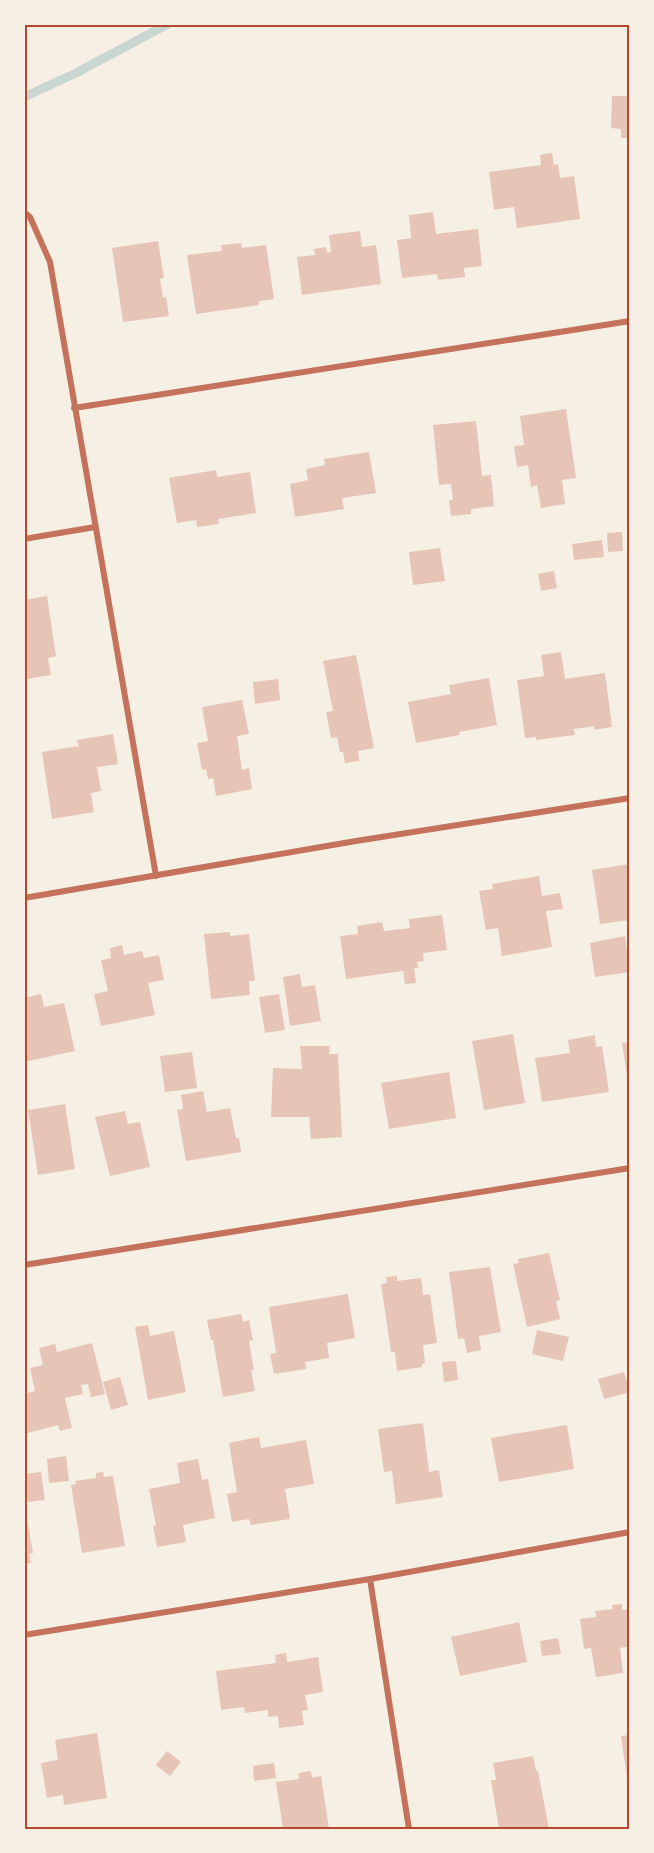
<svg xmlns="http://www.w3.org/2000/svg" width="654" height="1853" viewBox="0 0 654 1853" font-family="'Work Sans',sans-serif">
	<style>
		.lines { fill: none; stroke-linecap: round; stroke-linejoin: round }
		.stream { stroke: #c9d6d2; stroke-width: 9 }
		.building { fill: #e6c5b7 }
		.minor { stroke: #c5725c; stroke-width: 6 }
		.neatline { fill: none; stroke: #b5482f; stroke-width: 2 }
	</style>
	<rect width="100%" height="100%" fill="#f6efe4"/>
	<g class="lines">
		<path class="stream" d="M24,97L74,74L168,24"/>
	</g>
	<path class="building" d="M612,96H630V138H621V129L611,128Z
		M552,153L554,165L558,164L560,178L574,176L580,219L517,228L514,207L494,210L489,172L541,165L540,155Z
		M433,212L436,234L478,229L482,266L464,268L465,277L438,280L437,274L402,278L397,240L411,238L409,215Z
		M360,231L362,247L376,245L381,284L302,295L297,257L315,255L314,249L326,247L327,253L331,252L329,235Z
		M158,241L164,278L160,279L163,298L166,297L169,316L123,322L112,248Z
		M241,243L242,248L266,245L274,299L259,301V305L196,314L187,255L222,251L221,245Z
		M566,409L576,478L562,480L565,504L541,508L537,485L531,487L528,465L517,467L514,446L524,445L520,416Z
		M476,421L482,476L491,475L494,506L471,509V514L451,516L449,500H453L451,484L439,485L433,425Z
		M369,452L376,493L342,498L344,509L295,517L290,484L308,480L306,469L325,465L324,459Z
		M216,470L217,477L250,472L256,513L218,519L219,524L197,527L196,520L177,523L169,478Z
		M622,532L623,551L608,552L607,533Z
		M602,540L604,557L574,560L572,544Z
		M440,548L445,581L413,585L409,552Z
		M554,571L557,588L541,591L538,574Z
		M47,596L56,656L48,658L51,675L27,679L24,661V600Z
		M561,652L565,679L605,673L612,727L594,730V726L574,729L575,735L536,740V737L525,738L517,680L544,676L541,655Z
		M356,655L374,748L358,751L359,761L345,763L343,752H340L337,737L331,738L326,712L333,711L323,661Z
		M489,678L497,725L459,732L460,735L416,743L408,702L451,694L449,685Z
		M278,679L280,700L255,704L253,682Z
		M242,700L249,734L237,736L242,770L249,768L252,789L216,796L213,778L208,779L206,769L202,770L197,743L208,741L202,707Z
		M113,734L118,764L97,767L101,791L91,793L94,812L52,819L42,752L79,746L77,740Z
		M630,864V920L600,924L592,870Z
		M539,876L542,896L560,893L563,909L546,911L552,947L502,956L498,928L486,930L479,891L493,889L492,884Z
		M442,915L447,950L423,953L424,961L417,962L418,968H414L416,983L405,984L403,971L346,979L340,936L358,934L357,926L382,922L384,931L410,928L409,919Z
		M230,932V936L249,934L255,981H249L250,995L211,999L204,934Z
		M625,936L630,972L595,977L590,943Z
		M122,945L124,955L142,951L144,958L159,955L164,980L148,983L155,1015L101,1026L94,994L108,991L101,960L111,958L110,948Z
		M300,974L302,987L315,985L321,1021L290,1026L283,977Z
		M41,994L44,1007L64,1003L75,1051L24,1062V998Z
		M279,994L285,1030L265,1033L259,997Z
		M513,1034L525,1103L484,1110L472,1041Z
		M595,1035L596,1047L602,1046L609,1092L542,1102L535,1058L570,1053L568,1040Z
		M630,1042V1088H629L622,1043Z
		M300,1046H330L329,1054H338L342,1137L311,1139L309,1117H271L273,1068L302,1069Z
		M192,1052L197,1088L165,1092L160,1056Z
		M449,1072L456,1118L389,1129L381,1083Z
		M203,1091L207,1112L230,1108L236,1138H239L241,1152L186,1161L177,1110L183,1109L181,1095Z
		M65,1104L75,1169L38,1175L28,1110Z
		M125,1111L128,1124L140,1122L150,1167L110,1176L95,1117Z
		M549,1253L560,1300L556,1301L560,1319L527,1327L513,1264L519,1263L518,1259Z
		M490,1267L501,1332L479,1336L481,1350L467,1353L464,1338L458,1339L449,1272Z
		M397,1276V1281L421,1278L423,1295L430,1294L437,1343L423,1345L425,1363L422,1364V1367L397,1371L395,1352H391L381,1284L387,1283L386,1277Z
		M348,1294L355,1338L327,1343L329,1358L305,1362L306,1369L274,1374L270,1354L276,1353L269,1307Z
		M241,1314L243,1322L249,1320L253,1340L249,1341L254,1370H251L255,1391L223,1397L213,1340H211L207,1320Z
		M148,1325L150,1336L174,1331L186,1392L148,1400L135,1327Z
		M537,1330L569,1337L563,1361L532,1354Z
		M92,1343L105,1394L91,1397L88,1384L81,1385L83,1394L65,1398L72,1428L60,1431L58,1425L24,1434V1394L35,1391L30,1368L43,1365L39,1348L55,1344L57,1352Z
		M456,1361L458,1380L444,1382L442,1362Z
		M624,1372L630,1392L604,1399L598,1379Z
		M120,1377L128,1405L111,1410L103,1382Z
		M423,1423L429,1472L439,1470L443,1497L396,1504L392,1471L384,1472L378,1429Z
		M567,1425L574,1469L499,1482L491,1438Z
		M259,1437L261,1448L306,1440L314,1484L285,1489L290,1519L251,1525L249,1519L232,1522L227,1494L237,1492L229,1443Z
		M66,1456L69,1481L49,1483L47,1459Z
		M198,1459L202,1480L208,1479L215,1518L183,1525L186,1542L157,1547L153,1526L156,1525L149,1489L180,1483L177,1463Z
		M41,1472L45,1500L28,1502L24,1474Z
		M103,1472L104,1477L113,1476L125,1546L82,1553L71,1485L76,1484L75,1481L96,1478V1473Z
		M24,1514H26L33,1553L29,1554L31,1563L24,1564Z
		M622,1604V1610L630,1609V1646L620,1648L623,1673L596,1677L591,1648L584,1649L580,1619L596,1617L595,1611L613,1609L612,1605Z
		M519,1622L527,1662L460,1676L451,1637Z
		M558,1638L561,1654L542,1656L540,1641Z
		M286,1653L287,1662L318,1657L323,1692L305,1695L308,1710L302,1711L304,1725L279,1728L278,1716L268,1717V1710L245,1713L244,1707L221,1710L216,1671L276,1663L275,1655Z
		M97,1733L107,1798L64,1805L63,1795L47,1798L41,1763L58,1760L55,1740Z
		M630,1735V1792H629L621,1736Z
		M167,1751L181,1762L170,1776L156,1765Z
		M533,1756L536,1771H538L549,1829H499L491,1780H496L493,1763Z
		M274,1763L276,1778L254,1781L253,1766Z
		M311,1771L312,1778L321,1776L329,1829H283L276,1782L299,1779V1773Z"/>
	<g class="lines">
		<path class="minor" d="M24,212L30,217L50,262L156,876
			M74,408L630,321
			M24,539L95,527
			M24,898L356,841L630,798
			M24,1265L630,1168
			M370,1579L409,1829
			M24,1635L370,1579L630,1532"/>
	</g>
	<rect width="654" height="1853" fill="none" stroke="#f6efe4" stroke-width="51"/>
	<rect x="26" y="26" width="602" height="1802" class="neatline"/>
</svg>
